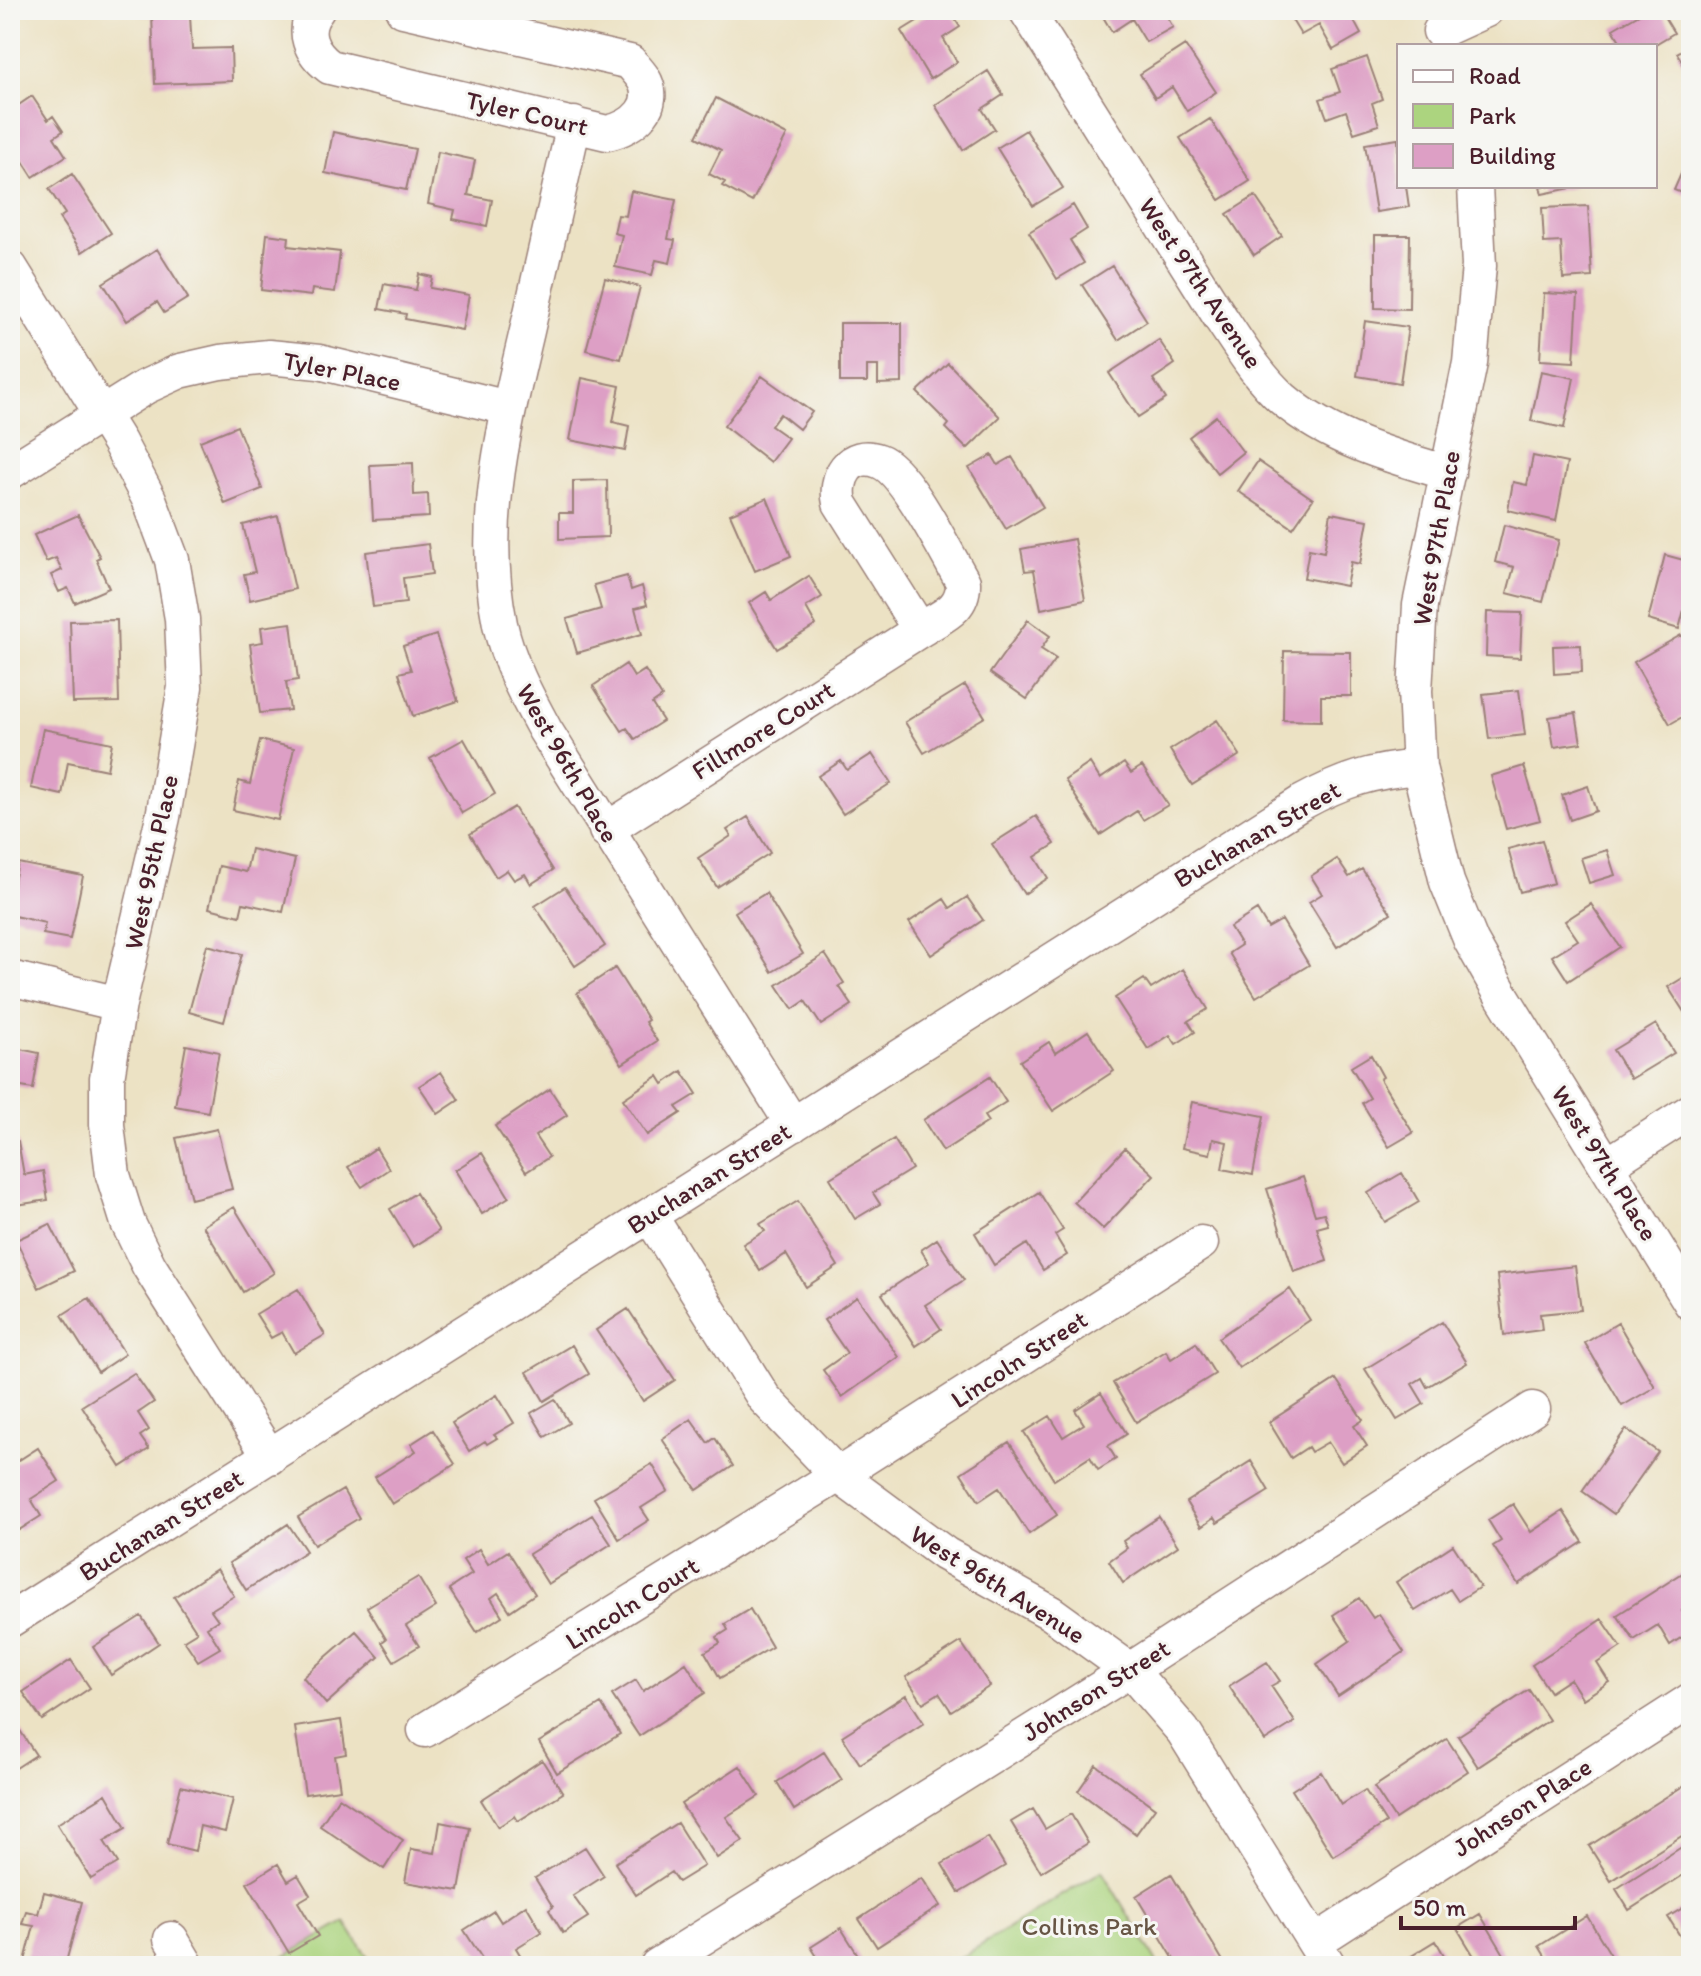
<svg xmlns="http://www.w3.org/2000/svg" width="1701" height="1976" viewBox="0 0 1701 1976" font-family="Itim,sans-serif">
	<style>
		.green { fill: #acd47f; stroke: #7b7a55; stroke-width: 2 }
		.building { fill: #dd9fc5 }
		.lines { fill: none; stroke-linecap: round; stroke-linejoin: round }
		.minor-casing { stroke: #9b8078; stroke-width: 37 }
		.minor { stroke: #fff; stroke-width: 34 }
		.labels { text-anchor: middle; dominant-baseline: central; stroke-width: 6; stroke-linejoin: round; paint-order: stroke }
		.street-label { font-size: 26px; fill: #4a1f2b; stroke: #f6f6f2 }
		.park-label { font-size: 26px; fill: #675544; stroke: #f6f6f2 }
	</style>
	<rect width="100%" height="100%" fill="#f6f6f2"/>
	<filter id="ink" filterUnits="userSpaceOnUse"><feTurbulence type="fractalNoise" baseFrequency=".0125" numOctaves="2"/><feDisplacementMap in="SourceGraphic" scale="16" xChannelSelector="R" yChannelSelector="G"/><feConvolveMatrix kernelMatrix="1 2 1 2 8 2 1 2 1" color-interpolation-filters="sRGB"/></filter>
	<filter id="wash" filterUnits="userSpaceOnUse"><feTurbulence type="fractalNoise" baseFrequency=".006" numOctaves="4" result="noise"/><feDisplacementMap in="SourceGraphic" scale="32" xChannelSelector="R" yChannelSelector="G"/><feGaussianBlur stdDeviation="1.8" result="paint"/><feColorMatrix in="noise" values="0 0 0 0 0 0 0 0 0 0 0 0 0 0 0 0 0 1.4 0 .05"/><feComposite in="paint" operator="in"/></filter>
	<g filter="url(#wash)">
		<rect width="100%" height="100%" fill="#ece2c4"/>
		<path class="green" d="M1102,1871L1159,1966H947Z
			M345,1922L373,1966H268Z"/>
		<g id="blocks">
			<path class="building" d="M142,10H200V15L190,16L192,49L231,48L232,81L155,84L152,16H142Z
				M935,10H949L960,27L943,38L957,62L930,79L901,31Z
				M1099,10H1163L1173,27L1146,42L1132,19L1112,32Z
				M1303,10H1348L1361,34L1333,50L1319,25L1301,35L1290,17Z
				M1646,10H1660L1674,33L1652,46H1623L1613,29Z
				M1185,45L1216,92L1187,111L1172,87L1155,98L1140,74Z
				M1691,45V78L1677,53Z
				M1367,57L1382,99L1372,103L1379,125L1354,133L1346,111L1327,118L1320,99L1340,92L1332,69Z
				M988,71L1003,95L982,109L995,129L963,150L935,105Z
				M32,96L48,120L53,116L63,131L54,137L66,156L33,177L10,141V111Z
				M716,98L787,135L752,202L722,186L725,182L709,174L721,150L696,137Z
				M1210,119L1250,181L1220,200L1180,138Z
				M1026,130L1063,188L1033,206L997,148Z
				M333,132L415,149L406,190L325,173Z
				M1398,139L1399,186H1406L1409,207L1376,212L1365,144Z
				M1691,151V197L1674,190Z
				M438,152L475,160L468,195L492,200L487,226L453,219L455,210L428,204Z
				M72,174L111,233L82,252L59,218L65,214L49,189Z
				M1540,186H1576V187L1542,194Z
				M631,191L676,200L668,239L675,240L670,263L656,260L652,275L615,267L622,235L614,233L618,215L626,216Z
				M1255,196L1282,236L1254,255L1227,214Z
				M1073,205L1087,229L1070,240L1084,263L1057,279L1029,232Z
				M1588,206L1592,277L1563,279L1561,242L1544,243L1542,208Z
				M267,234L289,237L288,246L340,252L335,292L312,289L311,296L261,290Z
				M1375,235H1410L1409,309L1375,308Z
				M157,249L188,298L164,313L157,302L127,321L103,283Z
				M1112,266L1147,321L1118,340L1082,285Z
				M419,274L432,277L430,288L469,295L462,330L405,319L406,314L379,309L384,284L416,290Z
				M605,278L640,287L621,359L586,350Z
				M1544,293L1578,295L1574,362L1540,360Z
				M1365,321L1408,327L1400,383L1357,376Z
				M840,323H902V383L878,384V366H867V382H840Z
				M1159,340L1175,364L1153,379L1166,399L1138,417L1109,373Z
				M948,363L1000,417L967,449L946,428L949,424L917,392Z
				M1541,371L1574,378L1564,428L1531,421Z
				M762,376L812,412L799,429L780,414L771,426L788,438L770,462L724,426Z
				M582,378L620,386L613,422L629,426L625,451L570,440Z
				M1216,416L1243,452L1217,473L1189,437Z
				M237,426L262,489L225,504L200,441Z
				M992,455L998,465L1012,457L1043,507L1006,529L969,468Z
				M1533,456L1567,463L1556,521L1508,510L1513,482L1527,485Z
				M1258,461L1313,499L1293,528L1238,491Z
				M413,463L414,495L428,494L429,517L373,520L370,465Z
				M607,480L608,537L559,539V513H573V481Z
				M767,498L791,556L755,571L730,514Z
				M1331,513L1368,520L1360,564L1351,562L1346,586L1304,578L1309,549L1324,552Z
				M78,515L100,557L96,559L109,588L75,603L68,588L59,592L51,575L62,570L56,558L46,562L34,535Z
				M278,516L295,589L250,600L244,574L255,572L243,525Z
				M1504,525L1559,540L1543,602L1507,593L1514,567L1495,562Z
				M1074,539L1085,600L1041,609L1034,570L1025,571L1021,549Z
				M428,544L432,574L403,578L406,603L373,607L366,552Z
				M1665,555L1691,562V583L1679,629L1648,620Z
				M627,576L631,590L642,586L647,605L635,608L642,634L577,653L567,619L601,609L594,585Z
				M809,576L822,597L806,607L816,625L777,649L749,603L766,592L771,600Z
				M1487,612L1522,613L1520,658L1486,656Z
				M117,620L119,702L73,703L70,621Z
				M1028,620L1050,636L1041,649L1056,659L1027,699L990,673Z
				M291,623L298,680L286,682L290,710L260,713L250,644L263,642L261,627Z
				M436,635L458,701L413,716L399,673L411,670L403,646Z
				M1681,635L1691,652V712L1670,724L1634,662Z
				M1581,645L1582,672L1554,674L1553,646Z
				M1284,651L1351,652V696H1321V721L1283,720Z
				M626,664L634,677L645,670L662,697L652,704L663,721L635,739L627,728L622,731L593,686Z
				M965,685L985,717L924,753L905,722Z
				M1519,690L1525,735L1489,739L1483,694Z
				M1576,713L1581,743L1554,747L1549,717Z
				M1217,720L1240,755L1192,785L1170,750Z
				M43,729L112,743L107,770L68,762L62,795L31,788Z
				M464,739L495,794L462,813L430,758Z
				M260,740L294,748L278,820L233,810L239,781L250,784Z
				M872,754L891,783L843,814L818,776L841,761L847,770Z
				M1090,763L1100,779L1124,763L1131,773L1142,766L1168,805L1143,820L1137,811L1100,835L1065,780Z
				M1524,766L1540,820L1506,829L1491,776Z
				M1588,786L1596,811L1570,820L1562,795Z
				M514,807L553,870L531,884L525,874L514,880L507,870L496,877L470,834Z
				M1036,816L1055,844L1035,857L1048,878L1024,894L992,844Z
				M748,817L770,853L717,887L698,858L731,836L727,830Z
				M1542,840L1554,883L1520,892L1508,849Z
				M251,849L295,859L283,912L243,903L240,916L209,908L219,866L246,872Z
				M1607,850L1615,875L1589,883L1581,858Z
				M1337,859L1349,877L1362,869L1391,913L1337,947L1309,902L1322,894L1311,876Z
				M18,863L83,876L70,939L43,934L45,923L10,915V900Z
				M565,887L605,946L575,966L535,906Z
				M766,893L803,954L772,972L735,912Z
				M967,897L983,920L931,955L909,922L944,899L950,908Z
				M1591,904L1620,947L1568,981L1552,956L1578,940L1565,921Z
				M1257,910L1268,928L1282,920L1309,965L1256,997L1229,953L1241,945L1230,927Z
				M207,945L242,954L224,1022L189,1012Z
				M825,954L844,983L839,986L852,1005L821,1025L805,1001L793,1009L777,985Z
				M615,968L648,1020L645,1022L657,1041L622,1064L577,993Z
				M1183,969L1208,1009L1188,1021L1195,1032L1176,1044L1170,1035L1148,1049L1115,998L1144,979L1151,989Z
				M1691,973V1011L1686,1015L1668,987Z
				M1656,1024L1674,1053L1631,1079L1613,1050Z
				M1088,1031L1114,1071L1053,1111L1020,1061L1049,1042L1055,1053Z
				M186,1045L219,1052L208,1112L175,1106Z
				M10,1047L39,1053L33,1089L10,1085Z
				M1371,1055L1383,1077L1380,1079L1413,1133L1389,1147L1362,1103L1370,1098L1351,1067Z
				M682,1071L697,1094L676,1107L681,1113L647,1135L623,1099L658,1076L663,1084Z
				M441,1072L459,1100L438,1114L419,1086Z
				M990,1077L1006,1102L984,1116L988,1122L943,1151L923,1120Z
				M550,1089L567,1115L535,1136L549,1157L526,1172L495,1126Z
				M1192,1102L1264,1116L1253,1175L1222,1169L1227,1142L1213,1139L1210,1154L1182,1148Z
				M217,1129L232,1189L191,1199L176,1138Z
				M894,1139L912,1169L873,1193L880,1204L855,1219L830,1178Z
				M18,1141L24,1175L43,1171L48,1200L10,1206V1142Z
				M376,1148L389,1169L362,1187L348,1167Z
				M1125,1148L1154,1175L1103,1229L1074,1202Z
				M482,1153L509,1197L482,1214L455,1170Z
				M1402,1173L1419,1202L1385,1222L1368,1193Z
				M1303,1177L1315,1215L1324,1213L1328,1225L1317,1228L1327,1261L1294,1272L1267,1189Z
				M1039,1192L1063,1230L1055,1235L1067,1255L1043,1270L1027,1244L994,1265L975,1233Z
				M416,1193L439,1231L413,1247L390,1209Z
				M798,1201L838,1266L806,1287L786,1254L760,1271L743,1244L765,1231L760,1224Z
				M234,1207L274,1273L243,1292L203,1226Z
				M50,1224L74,1271L39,1288L16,1240Z
				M937,1239L964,1280L925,1305L941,1329L916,1346L882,1294L929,1263L921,1250Z
				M1575,1266L1581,1310L1540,1314L1542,1330L1504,1335L1497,1275Z
				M298,1289L325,1335L294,1353L282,1332L271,1338L256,1314Z
				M1290,1289L1310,1320L1239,1368L1218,1338Z
				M857,1297L899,1357L842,1397L823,1370L847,1353L824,1320Z
				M89,1298L125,1354L98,1372L62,1315Z
				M628,1309L675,1380L643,1401L596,1330Z
				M1442,1322L1467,1363L1427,1387L1422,1378L1412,1384L1424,1404L1397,1420L1365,1369Z
				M1618,1323L1655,1387L1622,1406L1585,1343Z
				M1196,1343L1215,1374L1136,1422L1113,1383L1166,1351L1171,1359Z
				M572,1345L589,1374L544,1401L527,1372Z
				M134,1373L154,1402L138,1413L149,1430L140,1436L149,1449L121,1467L82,1406Z
				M1336,1379L1363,1420L1354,1426L1367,1446L1342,1463L1328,1442L1311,1452L1308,1447L1291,1458L1269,1422Z
				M1101,1393L1127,1434L1108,1446L1116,1459L1098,1470L1090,1457L1054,1480L1024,1432L1050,1416L1063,1437L1084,1424L1075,1410Z
				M497,1395L514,1423L494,1435L497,1438L487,1444L485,1441L469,1451L452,1423Z
				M555,1399L569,1423L545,1437L531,1413Z
				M691,1419L708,1443L715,1438L733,1466L697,1490L662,1439Z
				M1626,1429L1658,1452L1614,1514L1582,1491Z
				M433,1430L455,1464L392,1504L375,1477L416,1451L411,1444Z
				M1009,1442L1057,1515L1029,1534L999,1488L979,1501L961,1473Z
				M38,1448L59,1481L31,1499L41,1516L19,1530L10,1516V1466Z
				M1251,1461L1269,1491L1217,1523L1214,1518L1201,1527L1186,1502Z
				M652,1464L668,1491L641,1508L649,1520L619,1539L594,1498Z
				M343,1490L359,1518L314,1545L298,1517Z
				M1513,1504L1531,1532L1563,1511L1583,1542L1518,1584L1493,1546L1501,1541L1488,1520Z
				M592,1515L611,1544L548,1584L529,1554Z
				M1159,1517L1178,1546L1123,1583L1109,1561L1127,1548L1123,1541Z
				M288,1524L306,1551L246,1590L229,1563Z
				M1453,1545L1480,1587L1458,1601L1450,1589L1415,1611L1396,1582Z
				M479,1549L488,1564L508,1551L535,1594L510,1611L498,1593L491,1598L502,1616L477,1632L449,1589L472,1574L463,1560Z
				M217,1569L234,1596L211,1610L218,1620L207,1627L220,1648L198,1661L184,1640L197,1632L174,1597Z
				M1689,1569L1691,1605L1682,1611L1691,1624V1631L1670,1645L1658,1625L1634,1640L1617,1615Z
				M418,1577L436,1607L406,1626L419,1646L394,1661L382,1642L386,1639L367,1607Z
				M1359,1598L1373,1618L1379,1614L1404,1652L1338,1696L1317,1664L1350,1641L1333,1615Z
				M750,1609L772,1647L720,1678L705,1652L720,1643L717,1637L728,1630L725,1624Z
				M141,1616L159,1643L111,1675L93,1647Z
				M1602,1619L1621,1647L1597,1663L1609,1682L1583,1699L1570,1679L1550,1692L1532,1665Z
				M356,1631L379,1657L326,1704L303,1677Z
				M961,1642L990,1686L951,1711L939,1693L923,1703L906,1677Z
				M71,1660L90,1688L42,1720L23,1692Z
				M1267,1662L1280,1681L1271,1686L1295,1722L1265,1741L1229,1686Z
				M686,1663L705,1693L639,1736L612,1695L636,1680L643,1691Z
				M1529,1690L1549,1720L1478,1767L1458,1736Z
				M906,1695L924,1723L860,1764L842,1736Z
				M601,1704L620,1734L557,1773L539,1742Z
				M341,1720L346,1754L335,1756L340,1789L305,1794L295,1727Z
				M17,1726L36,1755L10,1772V1730Z
				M1447,1739L1468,1771L1395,1819L1374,1787Z
				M824,1752L842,1780L794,1810L777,1782Z
				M542,1760L563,1793L518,1821L515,1816L498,1827L481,1800Z
				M1096,1765L1155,1808L1136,1834L1078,1791Z
				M740,1766L759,1796L726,1817L743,1841L717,1858L681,1804Z
				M1321,1772L1341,1805L1365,1790L1386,1823L1333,1856L1292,1790Z
				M1691,1781V1830L1611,1881L1589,1846Z
				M181,1786L233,1799L225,1832L200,1826L195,1851L167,1844Z
				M106,1794L126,1828L104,1841L118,1863L91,1879L57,1824Z
				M339,1797L403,1840L384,1869L320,1826Z
				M1033,1809L1045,1829L1071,1814L1088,1843L1041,1872L1011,1822Z
				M440,1822L470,1828L459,1891L405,1882L411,1849L435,1853Z
				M677,1823L704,1866L678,1882L671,1872L636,1895L615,1863Z
				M988,1837L1005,1866L959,1893L942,1864Z
				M1691,1841V1870L1629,1910L1616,1889Z
				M585,1847L604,1876L573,1896L588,1917L563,1933L549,1910L553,1907L535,1878Z
				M278,1864L288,1881L298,1875L310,1895L298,1902L318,1936L289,1953L247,1883Z
				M1171,1874L1226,1966H1178L1136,1896Z
				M922,1878L940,1906L877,1947L859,1919Z
				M44,1892L82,1902L65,1966H44L25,1961L34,1926L22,1924L26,1911L38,1914Z
				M1691,1903V1933L1682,1939L1668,1917Z
				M526,1905L542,1932L516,1948L522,1958L509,1966H487L464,1930L494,1911L501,1922Z
				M1480,1914L1511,1966H1480L1457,1928Z
				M1587,1916L1617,1965L1551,1966L1539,1946Z
				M841,1928L865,1966H823L811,1947Z
				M1436,1941L1450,1966H1402L1400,1963Z"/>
		</g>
	</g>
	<g filter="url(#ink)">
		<use href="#blocks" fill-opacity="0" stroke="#9b8078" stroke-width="2"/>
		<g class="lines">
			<g class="minor-casing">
				<path id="minor" d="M317,10C300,31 311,53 330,67L607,133C633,128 660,105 643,78C639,72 634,67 630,62L403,10
					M1026,10L1222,320C1240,347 1259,378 1283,399C1330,439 1390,456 1448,473
					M1440,31L1486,10
					M574,124C558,193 542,262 527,331C504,430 479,522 500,624C508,662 527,697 545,730L793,1125
					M1475,186L1479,266L1470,363L1420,605L1415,691L1419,767L1447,882L1471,941L1501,994L1691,1303
					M10,267L119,442L149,499L172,560L182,619L185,687L163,817L119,1004L107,1078V1125L113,1175L128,1223L149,1266L270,1457
					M10,472L145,387L180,371L220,362L269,357L319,362L508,408
					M606,830L920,630C941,616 964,610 963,582C947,555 906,470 879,461C849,450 834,478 840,503L920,630
					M10,978L119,1004
					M1607,1165L1691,1111
					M650,1216L764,1398L838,1475L945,1554L1051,1613L1130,1670L1183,1731L1329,1966
					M10,1620L1301,803C1343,780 1372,771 1419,767
					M425,1730L838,1475L1201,1243
					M171,1939L187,1966
					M1315,1942L1691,1700
					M657,1966L1130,1670L1533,1409"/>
			</g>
			<use href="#minor" class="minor"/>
		</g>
	</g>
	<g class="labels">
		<g class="street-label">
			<text transform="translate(527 113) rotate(13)">Tyler Court</text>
			<text transform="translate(1201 283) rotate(56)">West 97th Avenue</text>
			<text transform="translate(342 371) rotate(11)">Tyler Place</text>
			<text transform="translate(1436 538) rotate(-80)">West 97th Place</text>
			<text transform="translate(763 730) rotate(-32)">Fillmore Court</text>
			<text transform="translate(568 763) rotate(60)">West 96th Place</text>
			<text transform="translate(1257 834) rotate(-30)">Buchanan Street</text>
			<text transform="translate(151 862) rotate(-78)">West 95th Place</text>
			<text transform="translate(1605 1163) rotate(58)">West 97th Place</text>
			<text transform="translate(709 1178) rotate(-32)">Buchanan Street</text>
			<text transform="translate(1019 1359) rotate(-33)">Lincoln Street</text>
			<text transform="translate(161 1525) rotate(-32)">Buchanan Street</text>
			<text transform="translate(998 1584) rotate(32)">West 96th Avenue</text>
			<text transform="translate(632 1603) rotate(-32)">Lincoln Court</text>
			<text transform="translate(1096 1690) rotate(-32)">Johnson Street</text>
			<text transform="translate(1522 1807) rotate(-33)">Johnson Place</text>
		</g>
		<g class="park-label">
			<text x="1089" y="1926">Collins Park</text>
		</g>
	</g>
	<rect width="1701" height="1976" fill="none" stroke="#f6f6f2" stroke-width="40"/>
	<rect x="1397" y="44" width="260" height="144" fill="#f6f6f2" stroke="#b1a0a2" stroke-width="2"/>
	<rect x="1413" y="70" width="40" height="12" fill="#ffffff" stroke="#b1a0a2" stroke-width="2"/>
	<text x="1469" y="84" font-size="24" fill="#4a1f2b">Road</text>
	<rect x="1413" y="104" width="40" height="24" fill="#acd47f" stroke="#b1a0a2" stroke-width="2"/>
	<text x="1469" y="124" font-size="24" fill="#4a1f2b">Park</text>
	<rect x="1413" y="144" width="40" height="24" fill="#dd9fc5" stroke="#b1a0a2" stroke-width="2"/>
	<text x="1469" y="164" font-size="24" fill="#4a1f2b">Building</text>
	<path d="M1401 1916v12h174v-12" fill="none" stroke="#4a1f2b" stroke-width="4"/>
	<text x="1413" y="1916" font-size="24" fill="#4a1f2b" stroke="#f6f6f2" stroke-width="6" paint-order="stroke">50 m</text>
</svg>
